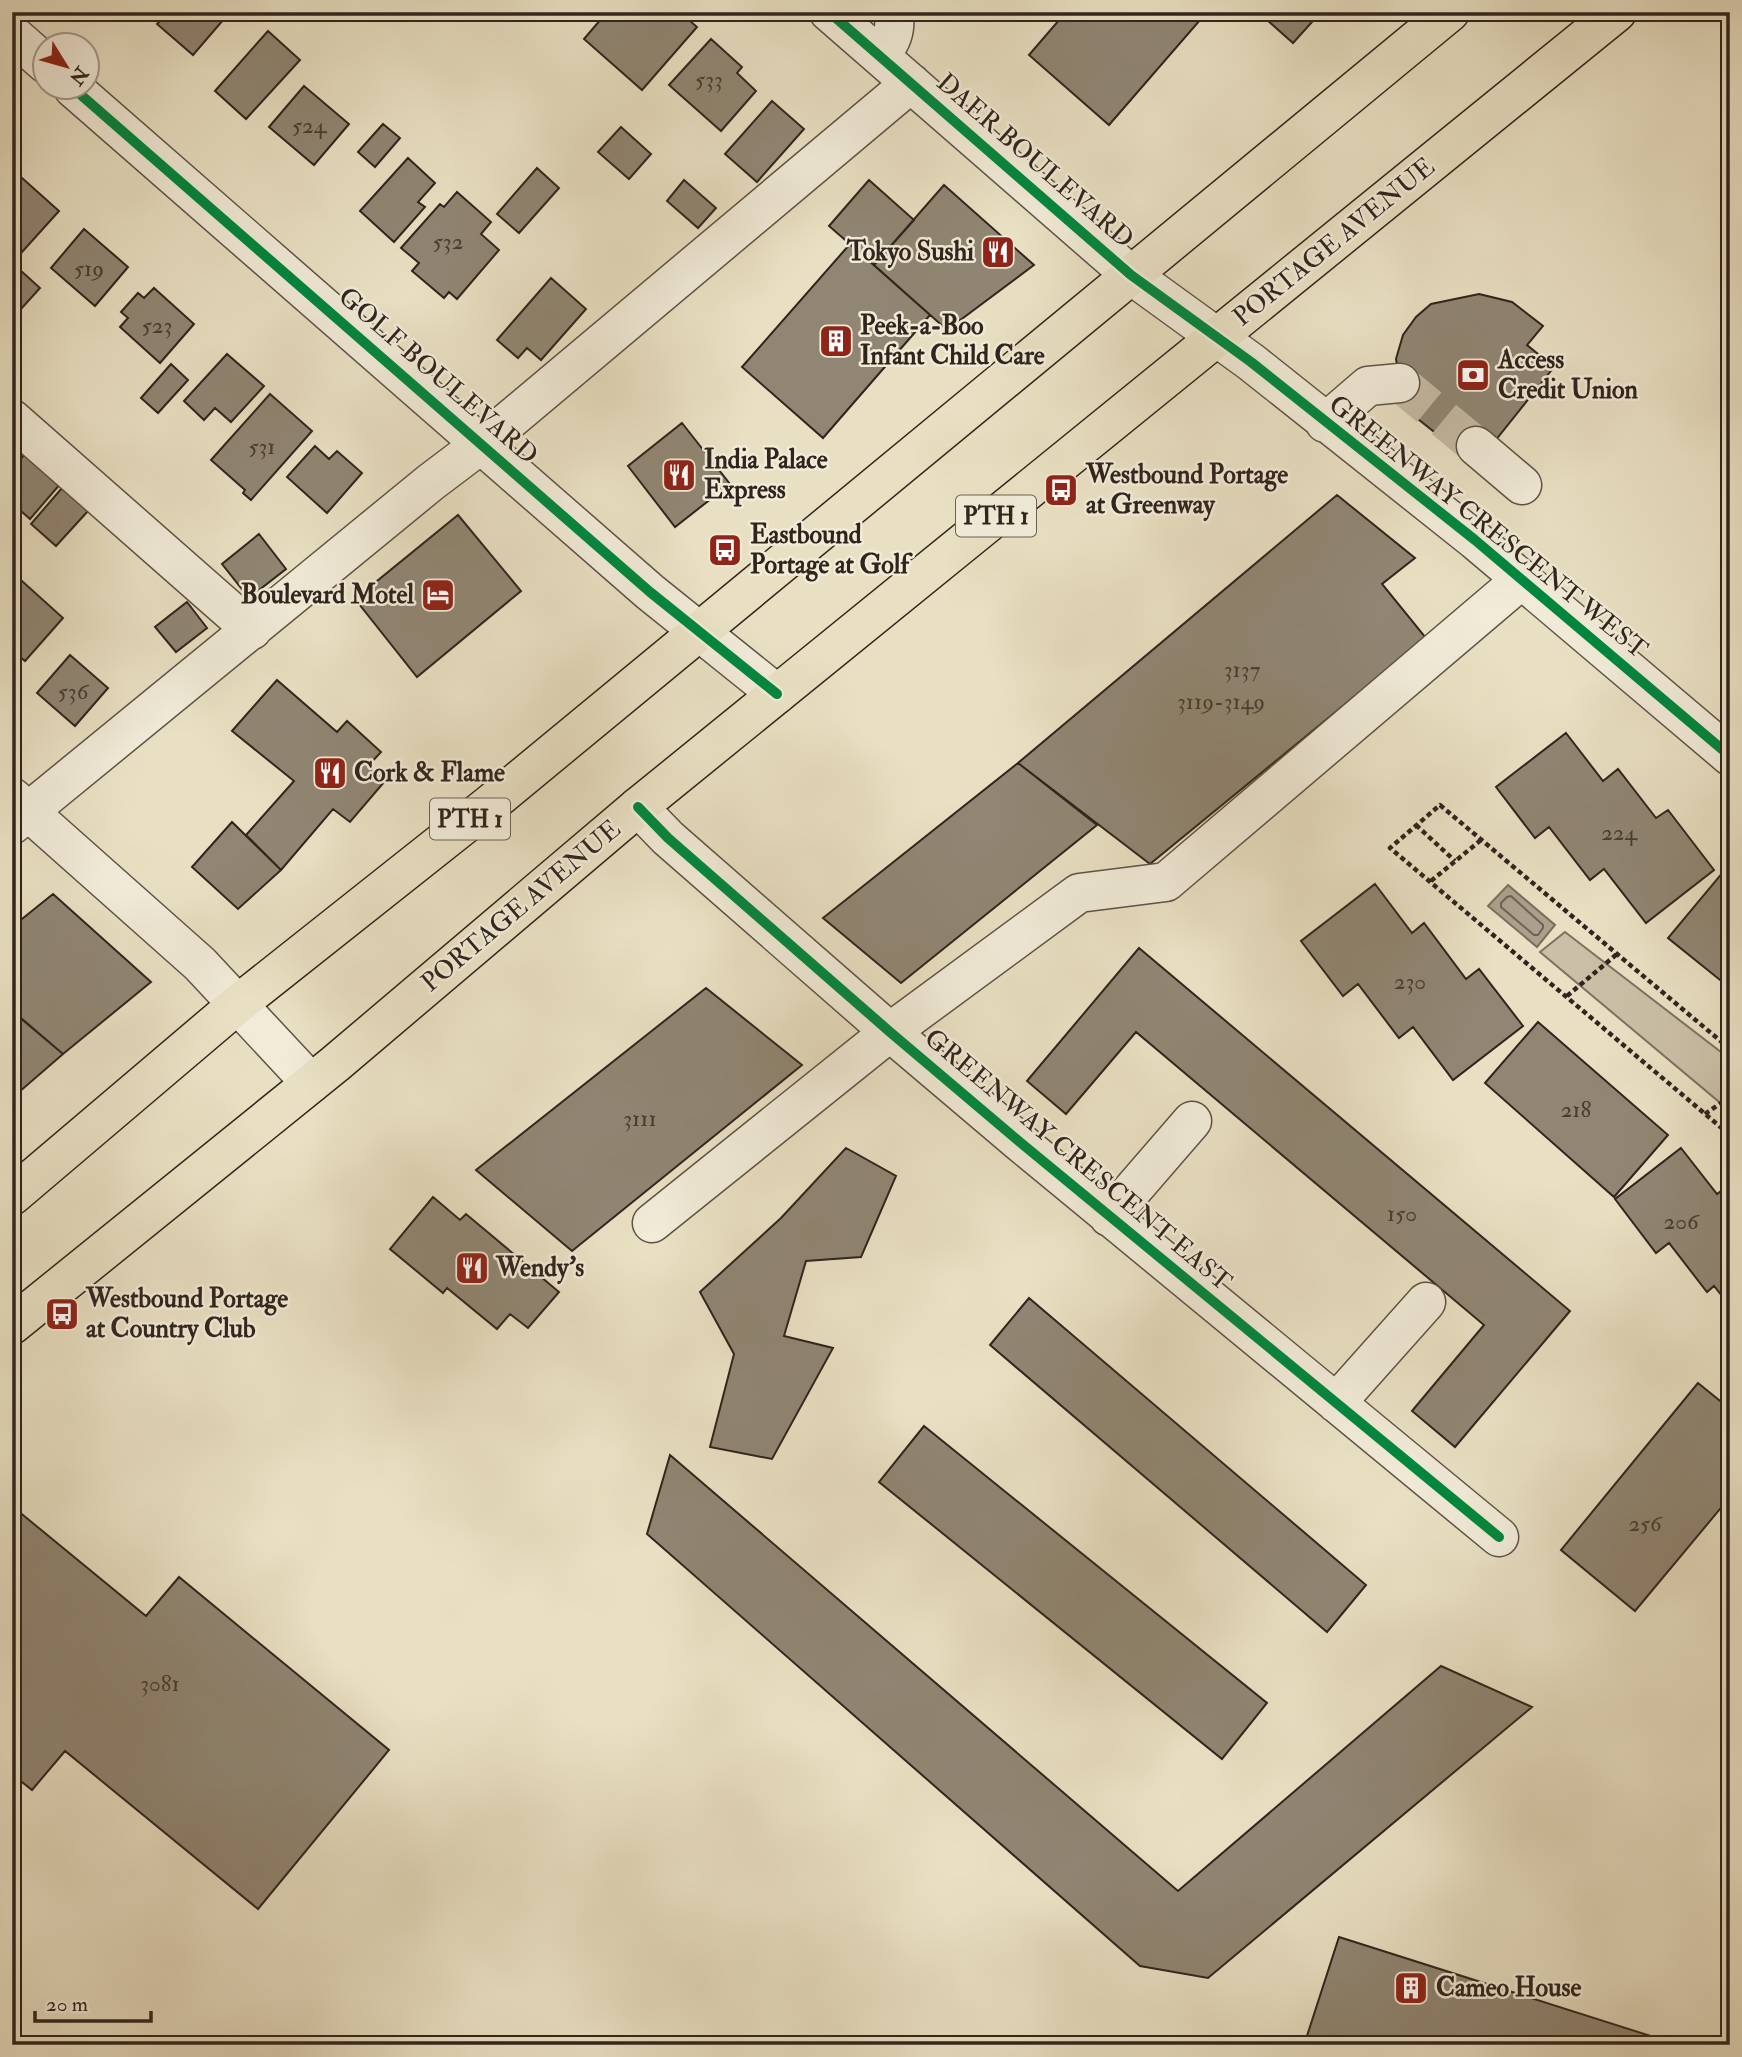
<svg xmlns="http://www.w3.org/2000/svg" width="1742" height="2057" viewBox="0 0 1742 2057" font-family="'IM FELL Double Pica',serif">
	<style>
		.green { fill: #cac0a7; stroke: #7d7262; stroke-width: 2 }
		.water { fill: #aaa08b; stroke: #796e5f; stroke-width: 2 }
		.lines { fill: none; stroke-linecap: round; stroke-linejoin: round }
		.shore { stroke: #6d6254; stroke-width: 2 }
		.building { fill: #908673; stroke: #30241d; stroke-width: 2 }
		.minor-tunnel { stroke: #c4baa2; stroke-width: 38; stroke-dasharray: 38 19; stroke-linecap: butt }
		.minor-casing { stroke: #5e5346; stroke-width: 41 }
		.highway-casing { stroke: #30241d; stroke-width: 41 }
		.path { stroke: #30241d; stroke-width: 4.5; stroke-dasharray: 5 3.5; stroke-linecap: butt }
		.minor { stroke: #f1ebd8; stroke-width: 38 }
		.highway { stroke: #e9e0c3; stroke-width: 38 }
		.cycleway-casing { stroke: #f1ebd8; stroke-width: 15 }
		.cycleway { stroke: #00873e; stroke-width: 10 }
		.labels { text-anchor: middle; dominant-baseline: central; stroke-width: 5; stroke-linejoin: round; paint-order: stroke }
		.number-label { font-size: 23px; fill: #483c32 }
		.shield { fill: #f1ebd8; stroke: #6a6055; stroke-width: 2 }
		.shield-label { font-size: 24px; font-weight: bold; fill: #30241d }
		.street-label { font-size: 26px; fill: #30241d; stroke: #f1ebd8 }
		.poi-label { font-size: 26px; font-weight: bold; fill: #30241d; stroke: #f1ebd8; text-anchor: start }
	</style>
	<rect width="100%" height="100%" fill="#e9e0c3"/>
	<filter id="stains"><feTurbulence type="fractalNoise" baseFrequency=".00286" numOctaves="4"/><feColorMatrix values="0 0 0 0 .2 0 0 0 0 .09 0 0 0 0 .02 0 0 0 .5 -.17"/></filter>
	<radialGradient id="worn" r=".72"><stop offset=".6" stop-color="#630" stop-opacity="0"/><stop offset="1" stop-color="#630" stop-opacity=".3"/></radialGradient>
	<path class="green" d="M1565,932L1730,1059V1111L1540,952Z"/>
	<path class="water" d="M1508,885L1555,925L1537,947L1488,906Z"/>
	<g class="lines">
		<path class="shore" d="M1511,896L1543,925V928L1538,935H1534L1501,907V903L1507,897Z"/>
	</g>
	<path class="building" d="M154,12H230L193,55L157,24L162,19Z
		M607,12H680L697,27L642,90L584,39Z
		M1066,12H1207L1109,125L1029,55Z
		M1258,12H1321L1293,43Z
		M268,31L300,60L246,119L215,91Z
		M711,39L742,67L737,73L756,91L721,131L669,85Z
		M304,86L349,124L314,165L269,127Z
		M772,101L804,129L757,182L725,154Z
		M383,124L400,138L375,167L358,152Z
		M621,127L651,154L629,179L598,152Z
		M408,158L435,183L418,202L425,207L394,242L360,211Z
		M537,168L559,188L519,233L497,214Z
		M12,169L59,211L22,252L12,243Z
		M684,180L716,208L698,228L667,201Z
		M869,180L914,220L874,265L829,226Z
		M944,185L1034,265L947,330L874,265Z
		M457,192L491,222L481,234L499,250L457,299L449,292L444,298L412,271L419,263L401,248L440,204L444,207Z
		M84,229L128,267L95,306L51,268Z
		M850,244L930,315L823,438L742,367Z
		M20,270L40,288L12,319V279Z
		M551,278L586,309L541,360L527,348L518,358L497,340Z
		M154,288L194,324L160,363L120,327L128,318L121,312L138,293L144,298Z
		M1479,294L1512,302L1543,326L1527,345L1554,367L1491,446L1467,458L1418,419L1401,387L1396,359L1403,335L1416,317L1431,304Z
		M227,354L264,386L231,422L215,408L204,420L184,401Z
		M171,364L188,380L158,413L141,398Z
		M270,394L312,431L251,500L243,493L245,490L211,460Z
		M682,423L730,484L675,527L628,466Z
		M315,446L329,459L337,451L362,473L327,513L287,477Z
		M26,453L61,483L30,519L12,503V468Z
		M62,488L88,511L56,546L31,524Z
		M1337,495L1415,558L1382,584L1426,638L1150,864L1018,763Z
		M458,515L521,591L417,677L355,599Z
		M259,534L286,569L249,598L222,564Z
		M12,572L63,618L25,661L12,650Z
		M187,602L207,628L176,652L155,627Z
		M70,655L108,688L75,726L37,693Z
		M277,680L337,732L347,721L381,752L368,766L385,781L350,822L333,809L281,870L246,835L294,781L232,731Z
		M1566,733L1603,781L1618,769L1656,818L1668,810L1714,870L1646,923L1604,869L1590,880L1549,827L1535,838L1496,787Z
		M1018,763L1097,825L901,983L823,918Z
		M232,822L281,870L238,909L192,867Z
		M1723,872L1730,877V988L1668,938Z
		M1375,884L1412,933L1424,923L1466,979L1479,969L1523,1026L1453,1080L1413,1027L1399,1038L1358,984L1343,996L1301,941Z
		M53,894L151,982L63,1054L12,1011V927Z
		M1139,948L1570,1311L1455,1447L1412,1411L1484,1325L1136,1032L1066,1114L1027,1081Z
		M706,988L802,1065L572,1251L476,1170Z
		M14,1012L63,1054L18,1093L12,1087V1014Z
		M1538,1022L1668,1135L1614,1197L1485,1083Z
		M846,1148L896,1176L861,1257L806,1261L784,1336L833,1348L772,1459L710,1447L734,1354L700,1292L781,1218Z
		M1681,1148L1717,1194L1730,1184V1306L1714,1286L1707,1292L1669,1243L1656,1253L1615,1199Z
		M433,1197L460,1220L466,1214L559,1292L528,1328L510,1314L497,1329L447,1288L443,1293L390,1249Z
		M1029,1298L1366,1585L1327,1632L990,1345Z
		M1698,1383L1730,1409V1497L1635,1611L1561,1550Z
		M924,1426L1267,1703L1222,1759L879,1482Z
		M670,1455L1178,1891L1441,1666L1532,1707L1208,1978L1140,1966L647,1534Z
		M12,1506L146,1616L179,1577L389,1750L258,1909L65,1751L32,1790L12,1774Z
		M1339,1937L1679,2045H1324L1306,2039Z"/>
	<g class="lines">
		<path class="minor-tunnel" d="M1400,383L1476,446"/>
		<g class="minor-casing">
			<path id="minor" d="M829,12L1131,275L1251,362L1475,540L1730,756
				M12,34L46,64
				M880,56C892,41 896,31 894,12
				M73,88L650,592L777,694
				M12,419L252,630
				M1325,423L1368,386L1400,383
				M1476,446L1522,485
				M12,797L200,964L311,1083
				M638,807L668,838L890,1032L1021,1143L1499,1537
				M12,825L431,482L480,445L911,83
				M1109,1217L1192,1121
				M652,1223L890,1032L1079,893L1166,882L1521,580
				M1336,1403L1426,1302"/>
		</g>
		<g class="highway-casing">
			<path id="highway" d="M12,1196L238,1004L489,805L1450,12
				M12,1325L335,1064L638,807L1617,12"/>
		</g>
		<path class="path" d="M1416,825L1455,861
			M1431,881L1481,840
			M1567,996L1617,954
			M1730,1049L1440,805L1390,848L1730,1135
			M1705,1114L1730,1097"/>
		<use href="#minor" class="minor"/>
		<use href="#highway" class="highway"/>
		<g class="cycleway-casing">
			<path id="cycleway" d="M829,12L1131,275L1251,362L1475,540L1730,756
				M73,88L650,592L777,694
				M638,807L668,838L890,1032L1021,1143L1499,1537"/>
		</g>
		<use href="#cycleway" class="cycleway"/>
	</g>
	<defs>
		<g id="restaurant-square" transform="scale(1.75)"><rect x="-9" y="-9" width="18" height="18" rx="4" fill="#8f2418" stroke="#f1ebd8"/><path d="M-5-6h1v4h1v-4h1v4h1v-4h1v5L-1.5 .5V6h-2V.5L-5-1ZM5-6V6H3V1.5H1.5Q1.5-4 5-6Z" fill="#fff"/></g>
		<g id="building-square" transform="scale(1.75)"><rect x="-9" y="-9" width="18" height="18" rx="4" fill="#8f2418" stroke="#f1ebd8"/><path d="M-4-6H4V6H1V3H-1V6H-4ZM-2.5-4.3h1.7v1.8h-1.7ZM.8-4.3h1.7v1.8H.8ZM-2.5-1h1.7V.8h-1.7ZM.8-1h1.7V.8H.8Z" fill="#fff"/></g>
		<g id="bank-square" transform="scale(1.75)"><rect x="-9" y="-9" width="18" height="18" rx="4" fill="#8f2418" stroke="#f1ebd8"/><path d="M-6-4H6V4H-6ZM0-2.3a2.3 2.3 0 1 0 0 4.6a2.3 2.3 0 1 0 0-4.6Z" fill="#fff"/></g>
		<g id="bus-square" transform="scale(1.75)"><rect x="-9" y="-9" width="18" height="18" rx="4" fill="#8f2418" stroke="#f1ebd8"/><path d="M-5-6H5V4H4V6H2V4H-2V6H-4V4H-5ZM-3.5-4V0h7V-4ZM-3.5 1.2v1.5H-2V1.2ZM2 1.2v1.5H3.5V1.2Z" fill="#fff"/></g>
		<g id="hotel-square" transform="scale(1.75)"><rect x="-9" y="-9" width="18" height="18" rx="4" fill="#8f2418" stroke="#f1ebd8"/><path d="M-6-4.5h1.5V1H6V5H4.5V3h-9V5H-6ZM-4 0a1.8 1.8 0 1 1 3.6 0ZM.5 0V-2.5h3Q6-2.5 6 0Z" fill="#fff"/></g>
	</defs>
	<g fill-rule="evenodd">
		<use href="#restaurant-square" x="998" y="252"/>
		<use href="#building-square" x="836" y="341"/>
		<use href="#bank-square" x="1473" y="375"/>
		<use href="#restaurant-square" x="679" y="475"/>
		<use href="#bus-square" x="1061" y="490"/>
		<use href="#bus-square" x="725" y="550"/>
		<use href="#hotel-square" x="438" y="595"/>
		<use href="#restaurant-square" x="330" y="773"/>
		<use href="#restaurant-square" x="472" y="1268"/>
		<use href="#bus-square" x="62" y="1314"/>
		<use href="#building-square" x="1411" y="1988"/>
	</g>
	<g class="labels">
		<g class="number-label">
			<text x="709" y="79">533</text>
			<text x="309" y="125">524</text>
			<text x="448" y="241">532</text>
			<text x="89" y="268">519</text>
			<text x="157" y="325">523</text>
			<text x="262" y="446">531</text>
			<text x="1242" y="669">3137</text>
			<text x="73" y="691">536</text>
			<text x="1221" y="701">3119-3149</text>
			<text x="1619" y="832">224</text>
			<text x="1410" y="981">230</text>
			<text x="1576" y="1109">218</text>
			<text x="640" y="1118">3111</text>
			<text x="1402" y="1213">150</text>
			<text x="1681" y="1221">206</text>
			<text x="1645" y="1523">256</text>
			<text x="160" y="1683">3081</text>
		</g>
		<g class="shield">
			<rect x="956" y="495.5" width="80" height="41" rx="5"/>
			<rect x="430" y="798.5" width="80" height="41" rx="5"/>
		</g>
		<g class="shield-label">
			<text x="996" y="516">PTH 1</text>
			<text x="470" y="819">PTH 1</text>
		</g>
		<g class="street-label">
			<text transform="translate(1035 161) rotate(41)">DAER BOULEVARD</text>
			<text transform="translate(1334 242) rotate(-39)">PORTAGE AVENUE</text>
			<text transform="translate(438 376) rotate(41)">GOLF BOULEVARD</text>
			<text transform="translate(1488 527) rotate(39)">GREENWAY CRESCENT WEST</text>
			<text transform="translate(521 906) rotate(-40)">PORTAGE AVENUE</text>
			<text transform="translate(1078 1160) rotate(40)">GREENWAY CRESCENT EAST</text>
		</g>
		<g class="poi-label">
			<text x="974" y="252" text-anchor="end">Tokyo Sushi</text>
			<text x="860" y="326">Peek-a-Boo<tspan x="860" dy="30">Infant Child Care</tspan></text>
			<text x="1498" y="360">Access<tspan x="1498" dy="30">Credit Union</tspan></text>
			<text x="704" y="460">India Palace<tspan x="704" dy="30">Express</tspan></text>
			<text x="1086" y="475">Westbound Portage<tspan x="1086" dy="30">at Greenway</tspan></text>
			<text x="750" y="535">Eastbound<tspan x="750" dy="30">Portage at Golf</tspan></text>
			<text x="414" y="595" text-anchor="end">Boulevard Motel</text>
			<text x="354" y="773">Cork &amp; Flame</text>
			<text x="496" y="1268">Wendy's</text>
			<text x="86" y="1299">Westbound Portage<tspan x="86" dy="30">at Country Club</tspan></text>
			<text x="1436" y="1988">Cameo House</text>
		</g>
	</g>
	<rect width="1742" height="2057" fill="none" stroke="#e9e0c3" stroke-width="42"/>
	<rect x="14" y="14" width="1714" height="2029" fill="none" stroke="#30241d" stroke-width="3.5"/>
	<rect x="21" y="21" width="1700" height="2015" fill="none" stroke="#30241d" stroke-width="2"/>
	<g transform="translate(66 66) rotate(127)"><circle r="33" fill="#f1ebd8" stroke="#a49b8d" stroke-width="2"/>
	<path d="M0-5L12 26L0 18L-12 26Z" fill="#8f2418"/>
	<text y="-10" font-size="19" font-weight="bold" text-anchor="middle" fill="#30241d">N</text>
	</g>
	<path d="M35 2011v10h116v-10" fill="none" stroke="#30241d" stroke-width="3.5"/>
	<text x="46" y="2011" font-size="21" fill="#30241d" stroke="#f1ebd8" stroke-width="5" paint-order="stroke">20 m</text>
	<rect width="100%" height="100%" filter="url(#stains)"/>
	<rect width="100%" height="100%" fill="url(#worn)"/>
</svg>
